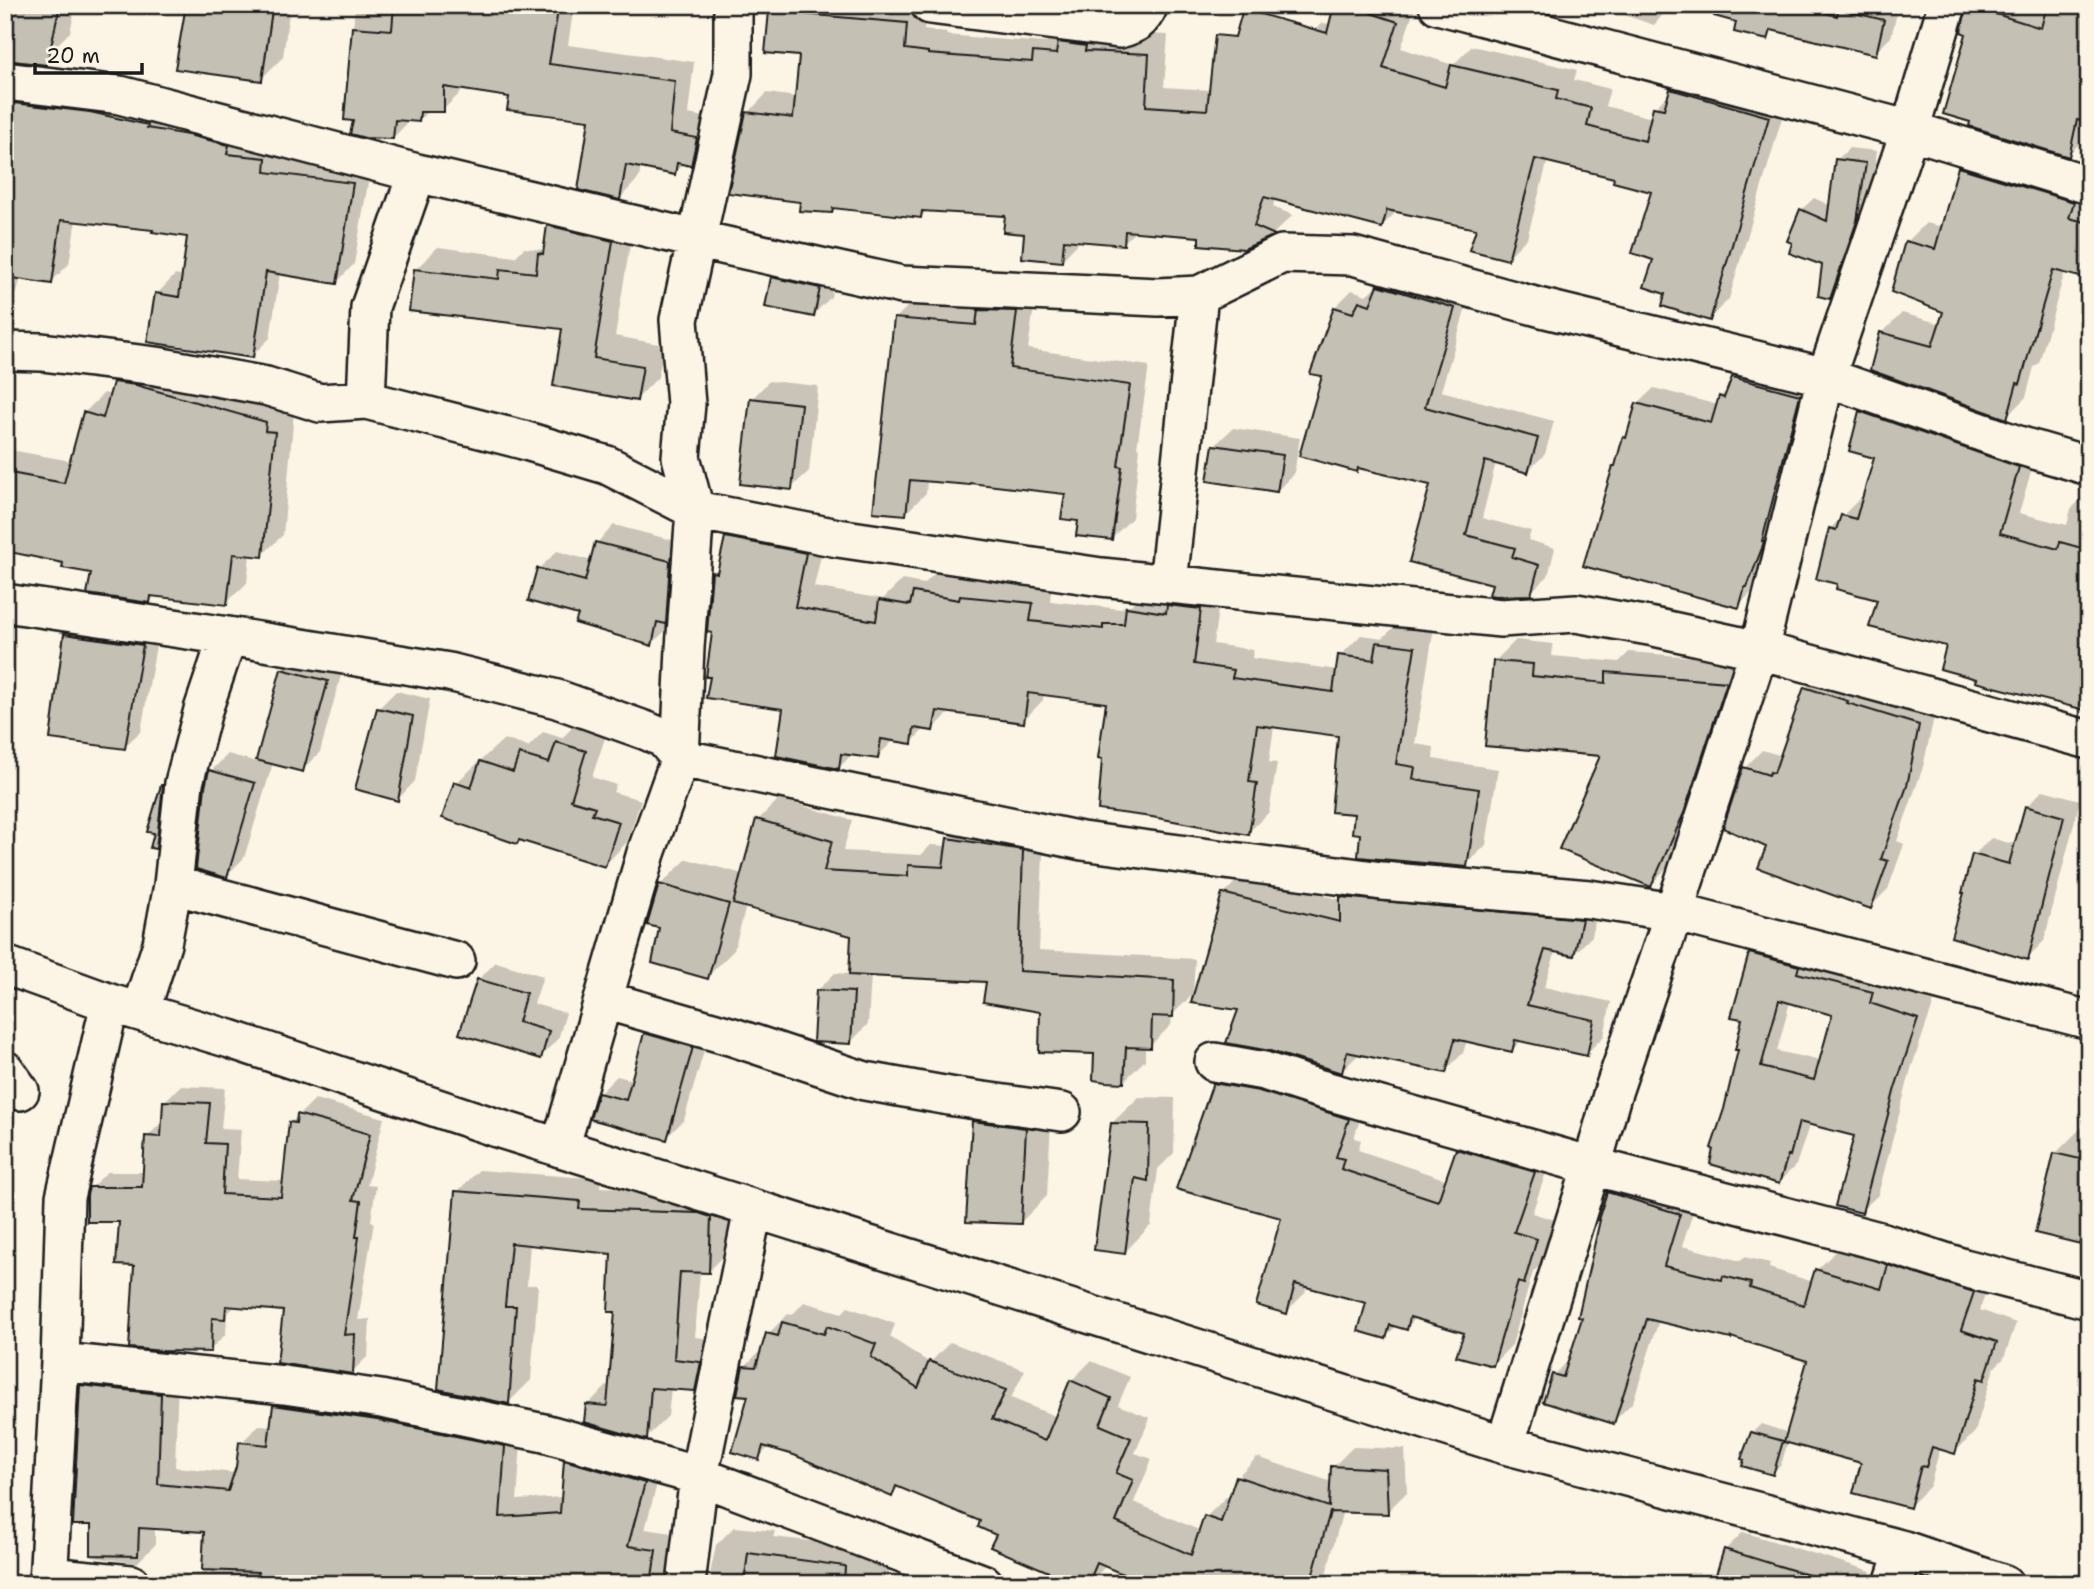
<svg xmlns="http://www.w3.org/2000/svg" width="2094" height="1589" viewBox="0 0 2094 1589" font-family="'Shantell Sans',sans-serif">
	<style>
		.shadow { fill: #0003; fill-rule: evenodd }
		.building { fill: #c4c0b3; stroke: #1c1c1c; stroke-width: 2; fill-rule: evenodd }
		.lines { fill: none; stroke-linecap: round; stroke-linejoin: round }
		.minor-casing { stroke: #1c1c1c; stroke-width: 42 }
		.minor { stroke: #fcf5e5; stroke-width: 37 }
	</style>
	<rect width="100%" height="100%" fill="#fcf5e5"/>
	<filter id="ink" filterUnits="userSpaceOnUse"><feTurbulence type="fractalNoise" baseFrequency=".0143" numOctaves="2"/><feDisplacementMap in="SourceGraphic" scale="14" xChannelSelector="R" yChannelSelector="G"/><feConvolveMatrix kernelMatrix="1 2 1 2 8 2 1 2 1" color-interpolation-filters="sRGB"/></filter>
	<g filter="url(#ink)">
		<path class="shadow" d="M5,5H76L70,32L48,54Z
			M188,5H290L283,57L261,79Z
			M355,5H574L568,45L694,62L688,114L716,119L710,145L691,164L684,163L674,173L641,166L639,178L620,198L591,118L511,95L462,88V91L443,110H429L419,120H410L393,138L355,119H346Z
			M777,5H926L924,30L947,33L946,35L1045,43L1054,33L1104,32L1168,35L1164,87L1211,90L1302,43L1322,23L1331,24L1336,5H1416L1401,48L1453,65L1472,46L1577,70L1574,80L1610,89L1605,106L1652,118L1655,108L1691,70L1788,97L1729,299L1709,319L1667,293L1655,258L1653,191L1616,177L1548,160L1527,238L1507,258L1478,228L1397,211L1382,226L1275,198L1273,207L1293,215L1274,233L1244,248L1201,236L1136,231L1123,243L1081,240L1062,260L1026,233L1007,214L928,209L921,217L837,206L831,211L802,201L748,113L767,93L797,97L801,54L770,12Z
			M1594,5H1671L1654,25Z
			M1742,5H1899L1891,37L1875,53L1776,29L1767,38Z
			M2089,5V146L2080,143L2068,155L1968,32L1969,6Z
			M51,88L371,165L354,264L336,283L280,273L270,338L252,356L157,294L175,275L183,277L189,235L155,228L76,220L69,264L51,282L21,277L17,292L5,304V125L33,106Z
			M1849,148L1877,151L1868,207L1842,285L1830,297L1824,264L1801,210L1814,198L1831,206L1837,160Z
			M1979,148L2089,199V271L2083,276L2065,271L2039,363L2034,367L2026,397L2006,417L1882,333L1902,313L1941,324L1945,311L1907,242L1926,223L1943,227L1960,168Z
			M571,204L634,220L615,336L664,345L658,377L637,399L555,385L564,328L416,269L438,247L515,257L524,248L544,250L549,226Z
			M791,261L837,271L831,297L813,315L773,278Z
			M1397,269L1471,291L1441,391L1554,421L1545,454L1528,471L1496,462L1482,518L1531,531L1528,540L1555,548L1548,576L1530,593L1494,583L1432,484L1324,375L1335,307L1352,290L1366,295Z
			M1036,292L1028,349L1149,366L1137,447L1140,448L1132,518L1112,538L1080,519L1067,493L971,481L927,480L926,493L906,513L896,318L915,299Z
			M135,362L285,402L284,412H294L283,535L262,555L250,554L247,583L226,603L156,595L150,601L93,572L65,561L5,549V449L71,461L84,413L104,393L111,395L115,383Z
			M1750,362L1815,379L1754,590L1738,606L1618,463L1637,404L1654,388L1718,405L1720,397L1730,387L1734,378Z
			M769,381L818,386L809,471L791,488L752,399Z
			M1881,392L2038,447L2019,513L2067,525L2071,509L2089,491V710L1978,678L1948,645L1879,599L1830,529L1862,496L1865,497L1876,457L1861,412Z
			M1233,428L1300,438L1294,473L1277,491L1215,445Z
			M747,518L826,533L814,587L883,599L902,580L924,584L935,573L978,580L982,576L1052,583L1050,601L1121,609L1125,605H1131L1148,588L1221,589L1213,644L1253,650L1252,658L1338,670L1340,656L1361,635L1383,638L1399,622L1434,627L1415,744L1434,747L1433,759L1498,769L1486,845L1466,865L1361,832L1340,735L1274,726L1269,762L1277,763L1269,812L1248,833L1108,701L1044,693L1043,700L1023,721L951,711L933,729L925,728L912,742L895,739L877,757L852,754L839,768L785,707L712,676L713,573L720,566L726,538Z
			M614,525L687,544L670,626L652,644L580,614L539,569L557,551L592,561L597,543Z
			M82,618L159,628L141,731L124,747L65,635Z
			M1516,640L1553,644L1552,656L1619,662L1629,652L1746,661L1671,864L1650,885L1602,754L1495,661Z
			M300,652L344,664L320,752L302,770L273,763L244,858L226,876L211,771L228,754L257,762L282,670Z
			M1823,671L1936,708L1923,767L1897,841L1904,844L1888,889L1870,907L1768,846L1745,768L1762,750L1782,756L1806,688Z
			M396,691L430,699L415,781L398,799L378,709Z
			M580,720L608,729L592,777L616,785L613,792L641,800L627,842L605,865L456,783L504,739L528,747L543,732L562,738Z
			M170,778L164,839L155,847L157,831L159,832L163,802L158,809L162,786Z
			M2043,790L2080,800L2044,941L2027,958L1974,855L1991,838L2016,845L2026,807Z
			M779,799L852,820L843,851L921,855L931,845L948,846L949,839L970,818L1044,830L1039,950L1195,959L1193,994L1172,1015L1171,1025L1150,1046H1145V1060L1124,1081L1096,1052L1042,1011L988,980L871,974L868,1024L851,1042L817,991L835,973L851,974L853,935L746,906L734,950L707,977L661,927L660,885L687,859L743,874L758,820Z
			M1242,875L1342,900L1361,879L1599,902L1592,936L1574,954L1556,951L1544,987L1611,1002L1604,1036L1586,1054L1522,1040L1512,1050L1467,1040L1463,1053L1445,1071L1360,1053L1342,1071L1240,1008L1224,894Z
			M1767,937L1888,976L1885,987L1934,1002L1911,1069L1878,1195L1861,1211L1856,1135L1810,1123L1796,1165L1779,1182L1726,1110L1740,1049L1750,954ZM1790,1002L1834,1014L1821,1061L1777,1051Z
			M496,962L543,976L534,1004L566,1013L558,1039L540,1057L478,980Z
			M663,1016L710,1030L684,1120L666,1138L600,1093L617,1076L633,1080L645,1034Z
			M1233,1065L1366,1100L1354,1138L1361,1140L1358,1150L1447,1180L1458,1150L1476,1131L1553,1153L1532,1213L1555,1220L1542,1263L1533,1272L1512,1345L1493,1364L1466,1332L1417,1317L1406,1328L1397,1325L1386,1337L1369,1301L1307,1286L1305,1293L1286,1312L1284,1217L1214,1084Z
			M180,1086L225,1088L221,1128L241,1129L237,1179L284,1181L291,1123L315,1099L384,1118L367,1185L376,1186L371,1221L374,1222L358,1320L370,1319L368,1356L352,1372L285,1309L236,1305L227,1314L226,1334L210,1350L136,1264L121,1220L91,1188L107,1172H144L147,1137L163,1121L164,1102Z
			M1000,1095L1052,1102L1047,1196L1020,1223L974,1121Z
			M1139,1097L1175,1098L1174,1153L1158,1169L1151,1225L1125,1252L1112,1123Z
			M2082,1127L2089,1129V1244L2055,1154Z
			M479,1170L601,1179L600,1187L722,1192L732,1195L730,1249L708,1271H700L695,1337L722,1340L716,1367L694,1389L671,1388L668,1416L646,1438L587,1405L610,1383L617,1310L613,1253L530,1243L527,1285H538L531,1380L509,1402L457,1192Z
			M1628,1173L1699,1194L1682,1246L1741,1261L1744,1257L1770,1263L1769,1268L1813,1282L1817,1270L1837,1250L1890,1266L1909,1247L1992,1272L1980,1310L2016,1323L2004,1358L1994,1368L1975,1432L1955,1452L1943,1448L1939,1452L1930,1486L1910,1506L1863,1462L1788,1441L1781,1465L1772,1473L1752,1433L1761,1424L1789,1433L1810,1360L1732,1336L1659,1320L1633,1402L1613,1422L1554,1375L1571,1358L1585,1317L1608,1192Z
			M804,1302L842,1313L848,1307L895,1324L890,1337L930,1363L950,1342L1025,1370L1011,1398L1057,1417L1071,1381L1091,1361L1130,1377L1118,1405L1150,1418L1135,1453L1152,1459L1134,1502L1201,1531L1206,1517L1226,1497L1230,1499L1237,1477L1257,1457L1332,1482L1333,1467L1353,1447L1405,1449L1407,1492L1387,1512L1343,1510L1326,1574L1355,1584H1151L1107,1565L1088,1584L998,1534L983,1520L900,1486L891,1495L795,1453L770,1446L758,1458L751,1394L744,1367L764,1347L768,1334L788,1314L792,1315Z
			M99,1368L178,1376L175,1467L236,1473L241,1443L259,1425L272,1426L274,1406L292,1388L522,1429L517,1500L563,1497L566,1461L584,1444L662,1465L645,1529L686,1535L692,1584H369L313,1574L276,1576L275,1584H158L170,1572L202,1575L206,1531L155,1527V1545L137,1563L92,1557L93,1523L81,1386Z
			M734,1527L775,1531L773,1537L836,1544V1548L892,1562L887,1584H708L716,1545Z
			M1743,1532L1871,1571L1867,1584H1733L1725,1550Z"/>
		<path class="building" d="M5,5H60L47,65L5,60Z
			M186,5H241L272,10L262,81L175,69Z
			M394,5H559L549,64L675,81L670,133L697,138L691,166L677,163L675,175L626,165L620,200L578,190L589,120L507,110L509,97L444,87V112H420L419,122L395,120L393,139L365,138L350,134L353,121L344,120L352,27L392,30Z
			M1334,5H1373L1371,13L1398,22L1383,68L1445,87L1451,65L1558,90L1556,99L1591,108L1587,126L1645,141L1653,107L1664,109L1670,89L1769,117L1710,321L1662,306L1665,294L1644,287L1653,260L1632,253L1651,192L1613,182L1614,178L1535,159L1508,260L1469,250L1476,229L1387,210L1382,228L1264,197L1254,226L1275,235L1244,249L1199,245V237L1125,231L1124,245L1064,240L1062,262L1022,258L1024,234L1003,232L1005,216L922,211L921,218L833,208L832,213L799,211L800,202L728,193L746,112L793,118L799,56L765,53L769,11L907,23L905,49L928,52V54L1032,62L1033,52L1056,54L1058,42L1086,46L1085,51L1149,54L1146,106L1207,110L1215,35L1235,37L1243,9L1327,33Z
			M1715,5H1796L1837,16L1838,9L1884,20L1876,55L1771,30L1768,40L1734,32L1736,22L1714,16Z
			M1967,5L2041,28L2047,5H2089V123L2077,120L2069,157L1969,126L1970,122L1943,114L1966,34L1961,32Z
			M5,102L90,112L148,125L147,128L188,135L229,145L227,154L266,158L265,172L353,183L337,284L266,272L253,358L147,342L155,293L179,297L187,237L152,232L153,230L61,220L52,284L5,277Z
			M1835,159L1866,163L1857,221L1830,299L1818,296L1822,265L1789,253L1792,243L1787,241L1800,209L1827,221Z
			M1958,167L2074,202L2069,218L2089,223V261L2084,278L2053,270L2020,384L2017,383L2007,419L1870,370L1880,332L1932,346L1943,312L1891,292L1905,241L1935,249Z
			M547,225L613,241L594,358L643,366L637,401L553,386L562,329L409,311L414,269L499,279L500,269L536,273L538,253L543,254Z
			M771,277L820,288L814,317L765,307Z
			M1378,285L1455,308L1425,407L1538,438L1528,473L1485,461L1466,535L1515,548L1512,557L1539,565L1531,595L1495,596L1489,595L1492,584L1409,562L1430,485L1358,468L1357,472L1299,456L1322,376L1310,374L1334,307L1353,313L1359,301L1370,305Z
			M978,310L1017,311L1010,368L1130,385L1118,466L1122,467L1112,540L1076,536L1078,521L1061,519L1065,494L970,483V485L910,480L906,515L873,512L894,318L976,325Z
			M1732,377L1800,395L1762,541H1764L1762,548L1747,587H1745L1739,608L1583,566L1613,466H1615L1623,437L1626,438L1636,403L1711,423L1719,396L1724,398Z
			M113,382L136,385L266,422L265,431L275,432L263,557L233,554L227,605L151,596L150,603L87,594L91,573L62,568L63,563L5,551V472L64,483L83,412L103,418Z
			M750,398L801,404L792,490L740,484Z
			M1859,411L2019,467L2000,533L2058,549L2060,542L2089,550V711L1975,682L1976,679L1940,669L1946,646L1869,627L1877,600L1836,589L1837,584L1816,579L1829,528L1836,530L1841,515L1856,519L1874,458L1849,451Z
			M1213,445L1283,455L1277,492L1207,481Z
			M725,537L806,553L795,607L876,621L879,600L910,605L913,592L959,600L960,596L1033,603L1030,621L1103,629V624H1124L1126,607L1166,613L1167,605L1201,609L1194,664L1234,670L1232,678L1333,692L1338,655L1374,660L1377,642L1415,647L1396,764L1415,767L1413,779L1479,789L1467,867L1358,857L1360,834L1352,833L1354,814L1331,812L1338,736L1257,725L1249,782L1257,783L1249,835L1152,817L1098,810L1102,759L1098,758L1106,703L1028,693L1024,723L937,711L933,731L914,728L912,744L881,739L878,759L841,754L839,769L776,756L783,709L706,698L710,677H706L712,633L707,632L712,572L717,573Z
			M595,542L670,561L666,624L657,622L652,646L575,623L578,615L528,601L537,568L585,581Z
			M64,634L143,645L125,749L50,739Z
			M1493,661L1533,664L1532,676L1606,683V672L1727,682L1684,813L1651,887L1559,849L1600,756L1485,746Z
			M281,669L328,681L303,772L256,760Z
			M1804,687L1848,701L1847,703L1919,725L1907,786L1881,859L1888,861L1871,909L1758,868L1766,847L1723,828L1743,767L1769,775L1770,772L1774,773Z
			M377,708L413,716L398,801L355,789Z
			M556,742L586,751L571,800L595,807L592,814L619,822L605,867L519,840L517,844L442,818L454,782L471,788L480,761L513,772L519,754L549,763Z
			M209,770L255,783L227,878L196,869L205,787Z
			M161,785H163L156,849L150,848L154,833L147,832Z
			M2025,806L2064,817L2028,960L1951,937L1964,893H1962L1972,854L2009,864Z
			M756,819L832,841L824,871L908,876V865L943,867L947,838L1023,850L1019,971L1174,980L1173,1017L1152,1016L1151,1048L1126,1047L1124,1083L1106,1082L1093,1080L1094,1054L1039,1052L1040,1012L983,1002L986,982L849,975L851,936L733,904Z
			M659,884L729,904L708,979L652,963L659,928L647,925Z
			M1222,893L1340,922V897L1582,919L1574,956L1545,950L1527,1005L1594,1020L1587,1056L1515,1040L1512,1052L1455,1039L1446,1073L1347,1052L1342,1073L1270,1051L1226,1043L1238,1010L1191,1003Z
			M1749,953L1799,966L1797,973L1873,992L1870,1003L1918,1019L1895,1088L1862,1213L1835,1206L1854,1136L1799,1122L1790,1156L1788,1155L1779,1184L1710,1164L1713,1149L1711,1148L1724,1109L1738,1050H1735L1742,1019L1731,1017ZM1779,1000L1832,1015L1814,1080L1761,1067Z
			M477,979L526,993L518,1022L549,1031L541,1059L459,1034Z
			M816,990L854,992L851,1044L813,1042Z
			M644,1033L693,1047L667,1140L590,1119L598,1093L626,1100Z
			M1213,1083L1259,1091L1349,1119L1336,1157L1344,1159L1341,1169L1438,1201L1456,1149L1535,1172L1514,1232L1537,1239L1524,1284L1518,1282L1493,1366L1456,1356L1464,1333L1410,1317L1407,1330L1390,1325L1386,1339L1358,1331L1366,1303L1295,1284L1287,1314L1256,1305L1281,1218L1176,1189Z
			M163,1101L210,1103L206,1143L225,1144L222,1194L281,1197L289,1122L296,1123L297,1114L370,1134L353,1200L361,1201L356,1237H359L344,1335L355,1334L353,1374L277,1363L283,1311L226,1306L225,1319L212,1318L211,1352L163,1351L129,1348L134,1266L116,1265L119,1222H87V1195L89,1187H142L145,1136L161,1137Z
			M972,1121L1026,1128L1021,1224L966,1222Z
			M1111,1123L1149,1124L1148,1181L1135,1178L1125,1254L1094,1250Z
			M2054,1153L2089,1161V1246L2035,1233Z
			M455,1191L580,1201L579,1209L699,1213L711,1217L709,1273L680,1272L674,1359L701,1362L695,1391L651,1388L647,1440L584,1422L586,1404L607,1406L615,1312H608L611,1254L511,1243L505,1306H516L509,1404L438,1389Z
			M1607,1192L1680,1214L1664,1266L1722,1280L1723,1276L1751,1283L1750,1288L1804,1305L1815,1269L1881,1289L1888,1265L1974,1292L1961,1330L1997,1342L1984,1380L1978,1378L1955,1454L1932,1447L1926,1467L1921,1466L1910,1508L1853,1493L1861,1463L1784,1442L1807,1361L1731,1337V1339L1647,1319L1614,1424L1543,1402L1552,1374L1563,1377L1582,1318L1578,1317L1600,1220H1598Z
			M782,1322L824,1334L827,1326L876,1344L871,1357L918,1388L929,1361L1006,1390L992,1419L1045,1441L1070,1380L1111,1398L1100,1425L1131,1438L1116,1473L1133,1480L1116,1522L1191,1555L1204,1516L1221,1522L1236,1476L1329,1507L1331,1466L1386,1469L1388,1514L1330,1512L1310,1584H1146L1097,1563L1088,1584H1077L990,1547L996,1535L978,1527L980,1521L896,1486L892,1497L794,1455L763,1446L759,1460L732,1452L748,1396L737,1395L743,1366L756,1367L766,1333L778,1336Z
			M80,1385L161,1394L158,1484L228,1491L236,1467L239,1442L268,1445L273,1405L377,1420L505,1446L500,1517L560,1513L564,1460L645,1483L628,1546L656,1550L651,1584H313L312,1576L258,1578V1572L202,1570L204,1532L139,1528L138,1556L91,1555V1525H73Z
			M1751,1432L1783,1441L1773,1475L1742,1466L1744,1460L1741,1459Z
			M1724,1549L1815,1577L1814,1584H1713Z
			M748,1553L845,1566L844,1584H744Z"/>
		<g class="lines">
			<g class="minor-casing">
				<path id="minor" d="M930,5L1119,29C1135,25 1142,21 1149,5
					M1438,5L1910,130L2089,185
					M5,81L120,95L417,173L695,239L902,285L1158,297L1199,295L1282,254L1353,256L1542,308L1826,377L2018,445L2089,466
					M5,351L42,352L156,366L266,386L320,403L366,400L523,440L607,465L695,510L838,538L1101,577L1501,618L1576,613L1649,626L1759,650L2089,740
					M366,400L370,307L417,173
					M1168,583L1199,295
					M5,603L228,636L449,672L557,699L647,731L663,738L680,758L1082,841L1382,881L1589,899L1674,912L2089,1020
					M173,885L456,961
					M5,965L110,1003L230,1039L497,1128L1505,1445L1904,1550L2004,1584
					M604,1000L733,1037L865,1081L955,1097L1062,1112
					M140,1012L162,944L173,885L184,783L203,710L228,636
					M1214,1062L1264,1071L1310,1086L1592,1166L1883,1242L1964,1268L2089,1300
					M5,1070L20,1091
					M560,1148L646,853L680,758L685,648L695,510L681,457L686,404L679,320L733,74V5
					M60,1362L284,1385L381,1399L544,1433L699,1476L984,1584
					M1505,1445L1592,1166L1612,1095L1674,912L1759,650L1826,377L1910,130L1947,5
					M48,1576L131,1584
					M48,1584L60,1362L65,1197L110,1003
					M686,1584L699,1476L753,1210
					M1893,1584L1904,1550"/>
			</g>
			<use href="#minor" class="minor"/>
		</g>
	</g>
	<rect width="2094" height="1589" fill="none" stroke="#fcf5e5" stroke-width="28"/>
	<rect x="14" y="14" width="2066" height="1561" fill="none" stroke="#1c1c1c" stroke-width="2.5" filter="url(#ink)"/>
	<path d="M35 63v10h107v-10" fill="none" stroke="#1c1c1c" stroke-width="3.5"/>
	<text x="46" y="63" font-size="21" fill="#1c1c1c" stroke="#fcf5e5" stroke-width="5" paint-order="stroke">20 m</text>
</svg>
